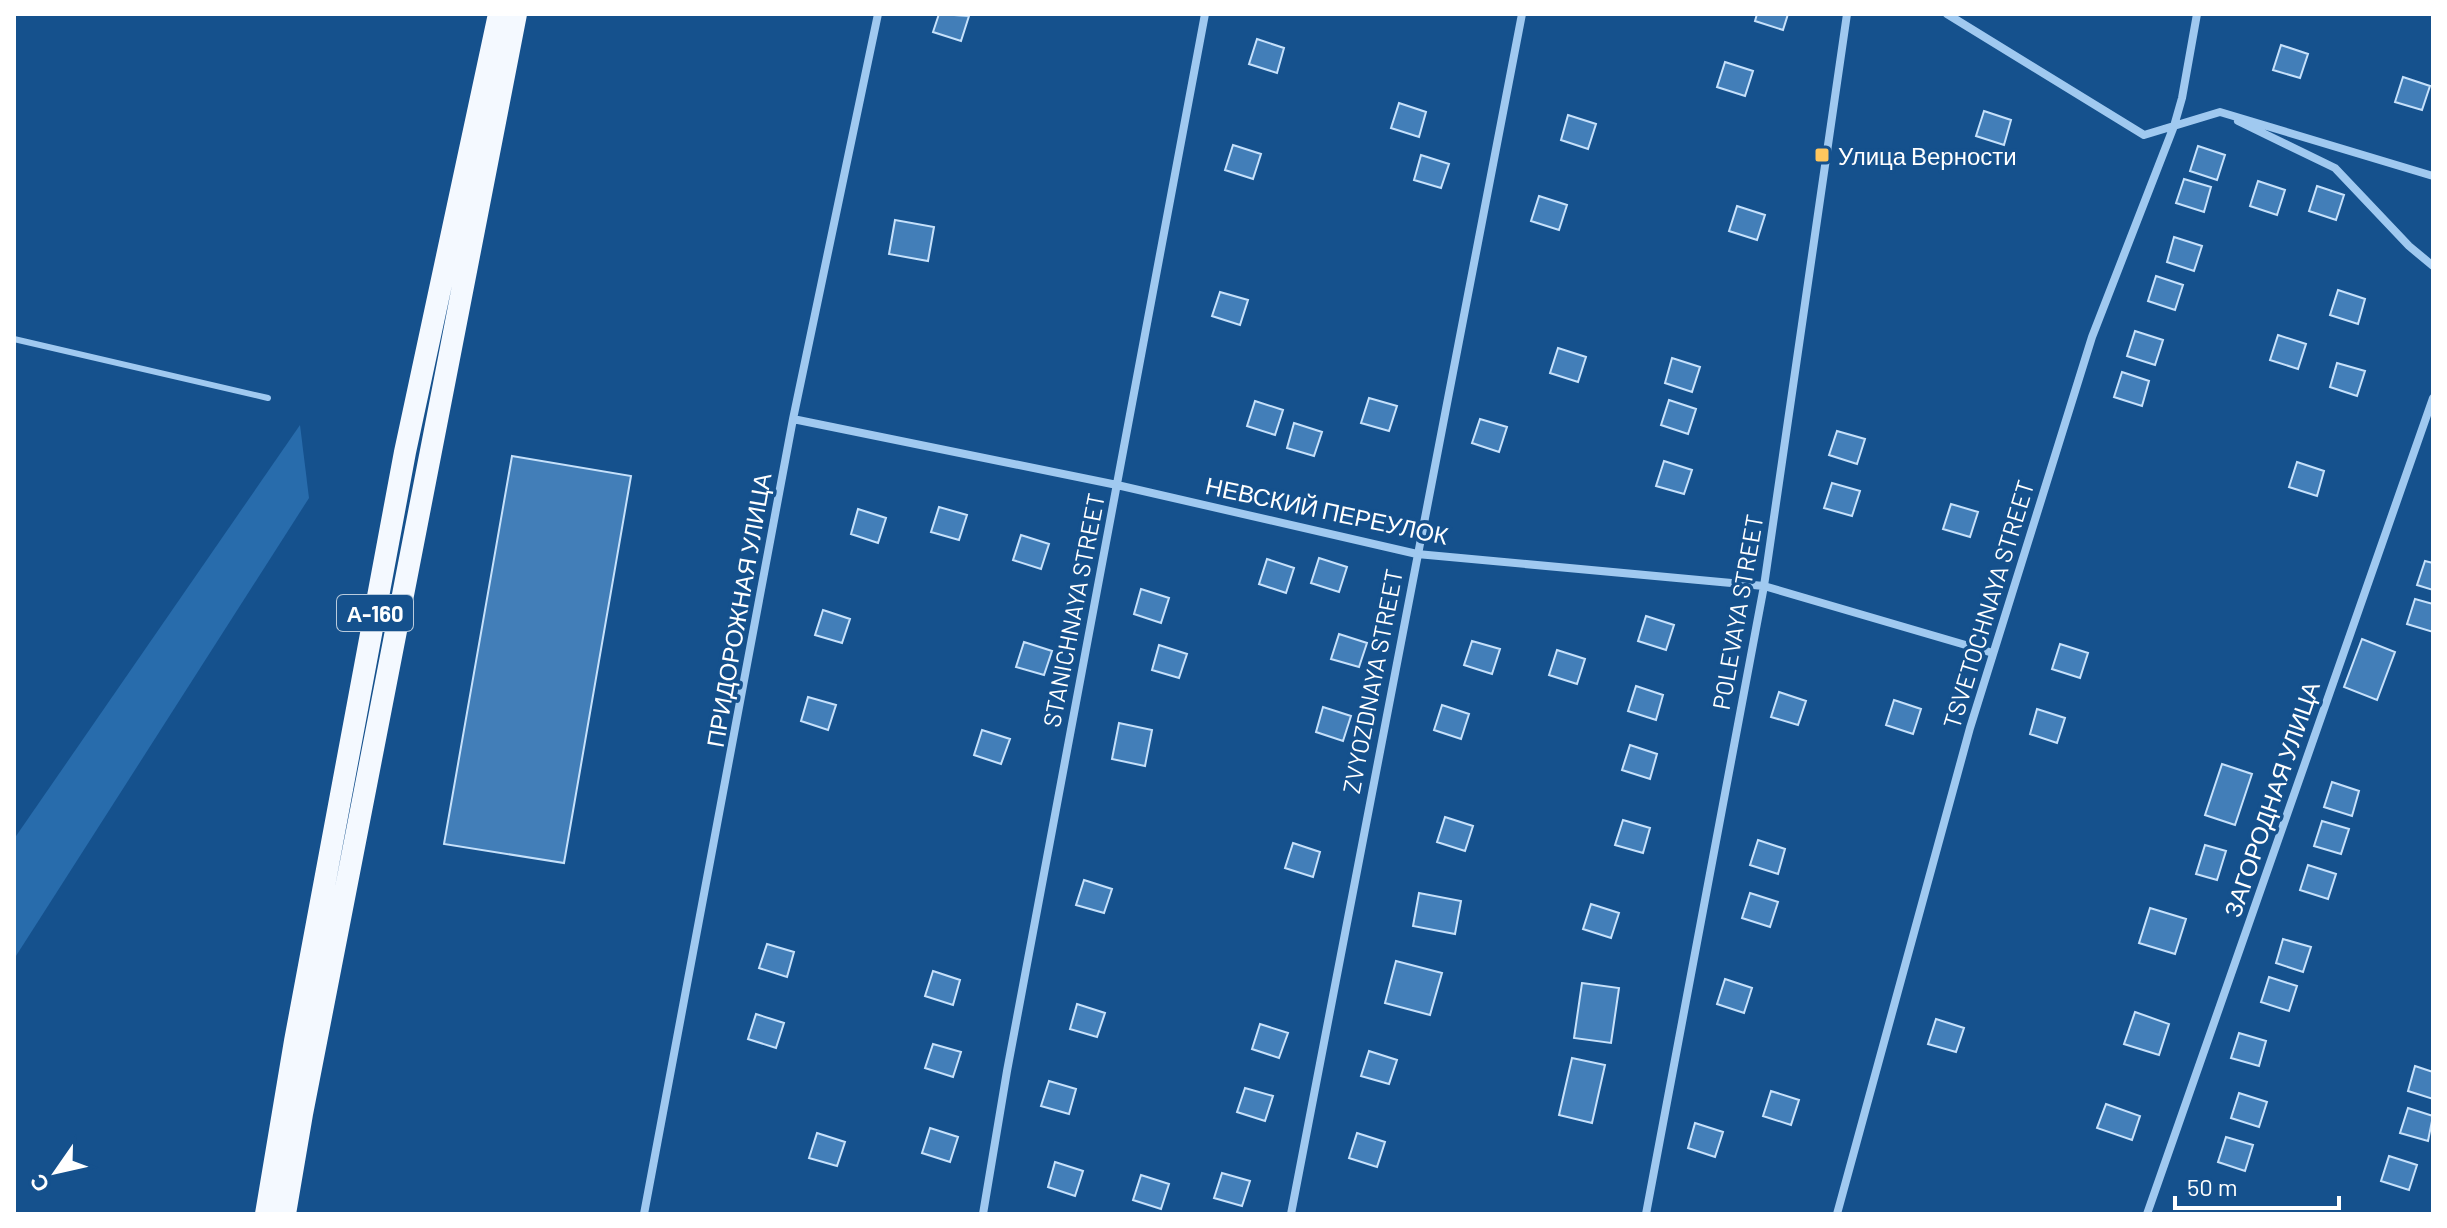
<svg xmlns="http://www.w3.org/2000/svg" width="2447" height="1228" viewBox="0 0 2447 1228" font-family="Barlow,sans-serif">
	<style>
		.green { fill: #286cac }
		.building { fill: #427eb8; stroke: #c6e1fb; stroke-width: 2 }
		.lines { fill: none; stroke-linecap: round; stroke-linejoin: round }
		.service { stroke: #a0c9f0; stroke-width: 6 }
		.minor { stroke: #a0c9f0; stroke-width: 8 }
		.trunk { stroke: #f4f9ff; stroke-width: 22 }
		.poi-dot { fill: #ffc75e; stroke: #15518d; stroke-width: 3 }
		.labels { text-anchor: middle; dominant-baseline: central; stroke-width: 7; stroke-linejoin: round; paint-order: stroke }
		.shield { fill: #15518d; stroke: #b9cbdd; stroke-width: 2 }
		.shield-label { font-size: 22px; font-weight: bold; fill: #fff }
		.poi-label { font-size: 24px; fill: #fff; stroke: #15518d; text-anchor: start }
		.street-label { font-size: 24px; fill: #fff; stroke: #15518d }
	</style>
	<rect width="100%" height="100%" fill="#15518d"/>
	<path class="green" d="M300,425L309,498L14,959V839Z"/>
	<path class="building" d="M939,14L969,16L961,41L933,32Z
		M1757,14H1788L1783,30L1755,21Z
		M1257,39L1284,48L1277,73L1249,64Z
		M2281,45L2308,54L2300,78L2273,70Z
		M1725,62L1753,71L1745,96L1717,87Z
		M2403,77L2430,86L2422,110L2395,102Z
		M1399,103L1426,112L1419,137L1391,128Z
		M1984,111L2011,120L2004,145L1976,136Z
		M1568,115L1596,124L1588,149L1561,140Z
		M1233,145L1261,154L1253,179L1225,170Z
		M2198,146L2225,155L2217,180L2190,171Z
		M1421,155L1449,164L1441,188L1414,180Z
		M2184,179L2211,187L2204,212L2176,203Z
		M2258,181L2285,190L2277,215L2250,206Z
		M2317,186L2344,195L2336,220L2309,211Z
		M1539,196L1567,205L1559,230L1531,221Z
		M1737,206L1765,215L1757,240L1729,231Z
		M895,220L934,227L928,261L889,254Z
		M2174,237L2202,246L2194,271L2167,262Z
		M2156,276L2183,285L2175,310L2148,301Z
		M2338,290L2365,299L2358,324L2330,315Z
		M1220,292L1248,300L1240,325L1212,316Z
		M2135,331L2163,340L2155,365L2127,356Z
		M2278,335L2306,344L2298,369L2270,360Z
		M1558,348L1586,357L1578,382L1550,373Z
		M1672,358L1700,367L1692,392L1665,383Z
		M2337,363L2365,371L2357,396L2330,387Z
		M2122,372L2149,381L2142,406L2114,397Z
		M1369,398L1397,406L1389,431L1361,423Z
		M1669,400L1696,409L1688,434L1661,425Z
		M1255,401L1283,410L1275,435L1247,426Z
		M1480,419L1507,427L1499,452L1472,443Z
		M1294,423L1322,432L1314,456L1287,448Z
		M1837,431L1865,439L1857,464L1829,455Z
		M512,456L631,476L564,863L444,844Z
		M1664,461L1692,470L1684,494L1656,486Z
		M2297,462L2324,471L2317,496L2289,487Z
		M1832,483L1860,491L1852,516L1824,508Z
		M1951,504L1978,512L1970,537L1943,529Z
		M939,507L967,515L959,540L931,532Z
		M858,509L886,518L878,543L851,534Z
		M1021,535L1049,544L1041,569L1013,560Z
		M1319,558L1347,567L1339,592L1311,583Z
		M1267,559L1294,568L1286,593L1259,584Z
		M2425,561L2433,563V590L2417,585Z
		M1141,589L1169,598L1161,623L1134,614Z
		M2415,599L2433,604V632L2407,624Z
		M823,610L850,619L842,643L815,635Z
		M1646,616L1674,625L1666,650L1638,641Z
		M1339,634L1367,643L1359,667L1331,659Z
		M2362,639L2395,652L2377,700L2344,687Z
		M1472,641L1500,649L1492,674L1464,665Z
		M1024,642L1052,651L1044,675L1016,667Z
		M2060,644L2088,653L2080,678L2052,669Z
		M1159,645L1187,654L1179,678L1152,670Z
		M1557,650L1585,659L1577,684L1549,675Z
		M1636,686L1663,695L1656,720L1628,711Z
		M1779,692L1806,701L1798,725L1771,717Z
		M808,697L836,705L828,730L801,721Z
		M1894,700L1921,709L1913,734L1886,725Z
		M1442,705L1469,714L1461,739L1434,730Z
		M1323,707L1351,716L1343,741L1316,732Z
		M2037,709L2065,718L2057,743L2030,734Z
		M1119,723L1152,730L1145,766L1112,759Z
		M982,730L1010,739L1001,764L974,755Z
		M1630,745L1657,754L1650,779L1622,770Z
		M2222,764L2252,774L2235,825L2205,815Z
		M2332,782L2359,791L2352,816L2324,807Z
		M1445,817L1473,826L1465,851L1437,842Z
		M1623,820L1650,828L1643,853L1615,845Z
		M2322,821L2349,829L2341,854L2314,846Z
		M1758,840L1785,849L1778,874L1750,865Z
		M1293,843L1320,852L1313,877L1285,868Z
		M2205,845L2226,851L2217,880L2196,874Z
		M2308,865L2336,874L2328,899L2300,890Z
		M1084,880L1112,889L1104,913L1076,905Z
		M1419,893L1461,901L1455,934L1413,926Z
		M1750,893L1778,902L1770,927L1742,918Z
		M1591,904L1619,913L1611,938L1583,929Z
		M2150,908L2186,919L2175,954L2139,943Z
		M2283,939L2311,947L2303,972L2276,963Z
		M767,944L794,952L787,977L759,968Z
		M1396,961L1442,973L1430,1015L1385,1003Z
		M933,971L960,980L953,1005L925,996Z
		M2269,977L2297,986L2289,1011L2261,1002Z
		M1725,979L1752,988L1744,1013L1717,1004Z
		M1582,983L1619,988L1611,1043L1574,1038Z
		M1077,1004L1105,1013L1097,1037L1070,1029Z
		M2135,1012L2169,1024L2159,1055L2124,1044Z
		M756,1014L784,1023L776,1048L748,1039Z
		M1936,1019L1964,1028L1956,1052L1928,1044Z
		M1260,1024L1288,1033L1279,1058L1252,1049Z
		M2239,1033L2266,1041L2259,1066L2231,1058Z
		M933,1044L961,1052L953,1077L925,1068Z
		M1369,1051L1397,1060L1389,1084L1361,1076Z
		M1572,1058L1605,1065L1592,1123L1559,1115Z
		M2415,1066L2433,1072V1099L2408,1091Z
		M1049,1081L1076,1089L1069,1114L1041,1106Z
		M1245,1088L1273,1096L1265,1121L1237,1112Z
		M1771,1091L1799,1100L1791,1125L1763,1116Z
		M2239,1093L2267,1102L2259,1127L2231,1118Z
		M2106,1104L2140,1116L2132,1140L2097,1128Z
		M2408,1108L2433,1116L2428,1141L2400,1133Z
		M1695,1123L1723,1132L1715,1157L1688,1148Z
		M930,1128L958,1137L950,1162L922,1153Z
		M817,1133L845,1142L837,1166L809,1158Z
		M1357,1133L1385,1142L1377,1167L1349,1158Z
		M2226,1137L2253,1145L2245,1171L2218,1162Z
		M2389,1156L2417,1165L2409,1190L2381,1181Z
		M1055,1162L1083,1171L1075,1196L1048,1187Z
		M1222,1173L1250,1181L1242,1206L1214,1198Z
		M1141,1175L1169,1184L1161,1209L1133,1200Z"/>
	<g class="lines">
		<path class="service" d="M14,339L268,398"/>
		<path class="minor" d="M1947,14L2144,135L2220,112L2433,176
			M2238,121L2335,168L2409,246L2433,266
			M793,419L1117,485L1417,554L1764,586L1993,653
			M644,1214L793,419L878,14
			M983,1214L1007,1071L1205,14
			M1291,1214L1522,14
			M1646,1214L1764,586L1847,14
			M1837,1214L1970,728L2092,337L2174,126L2182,98L2197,14
			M2147,1214L2433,398"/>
		<path class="trunk" d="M266,1214L295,1041L405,452L499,14
			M285,1214L302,1114L516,14"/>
	</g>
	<rect class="poi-dot" x="1814" y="147" width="16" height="16" rx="4"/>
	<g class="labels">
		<rect class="shield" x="337" y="595" width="76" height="36" rx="6"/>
		<g class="shield-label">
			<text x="375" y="613">А-160</text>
		</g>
		<g class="poi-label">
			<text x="1838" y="155">Улица Верности</text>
		</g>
		<g class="street-label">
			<text transform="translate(1327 510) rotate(12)">НЕВСКИЙ ПЕРЕУЛОК</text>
			<text transform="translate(1988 604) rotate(-73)">TSVETOCHNAYA STREET</text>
			<text transform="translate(738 610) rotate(-80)">ПРИДОРОЖНАЯ УЛИЦА</text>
			<text transform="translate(1073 610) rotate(-79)">STANICHNAYA STREET</text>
			<text transform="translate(1737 612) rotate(-80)">POLEVAYA STREET</text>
			<text transform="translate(1372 681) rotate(-79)">ZVYOZDNAYA STREET</text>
			<text transform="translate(2271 799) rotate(-71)">ЗАГОРОДНАЯ УЛИЦА</text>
		</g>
	</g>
	<rect width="2447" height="1228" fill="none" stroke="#ffffff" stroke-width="32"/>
	<g transform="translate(56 1172) rotate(236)" stroke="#15518d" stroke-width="6" paint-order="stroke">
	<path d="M0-6L14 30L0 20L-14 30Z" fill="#ffffff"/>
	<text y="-12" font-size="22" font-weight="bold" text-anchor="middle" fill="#ffffff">С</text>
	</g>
	<path d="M2175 1196v12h164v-12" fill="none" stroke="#ffffff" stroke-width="4"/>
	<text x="2187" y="1196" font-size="24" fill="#ffffff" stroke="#15518d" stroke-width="6" paint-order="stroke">50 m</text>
</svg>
